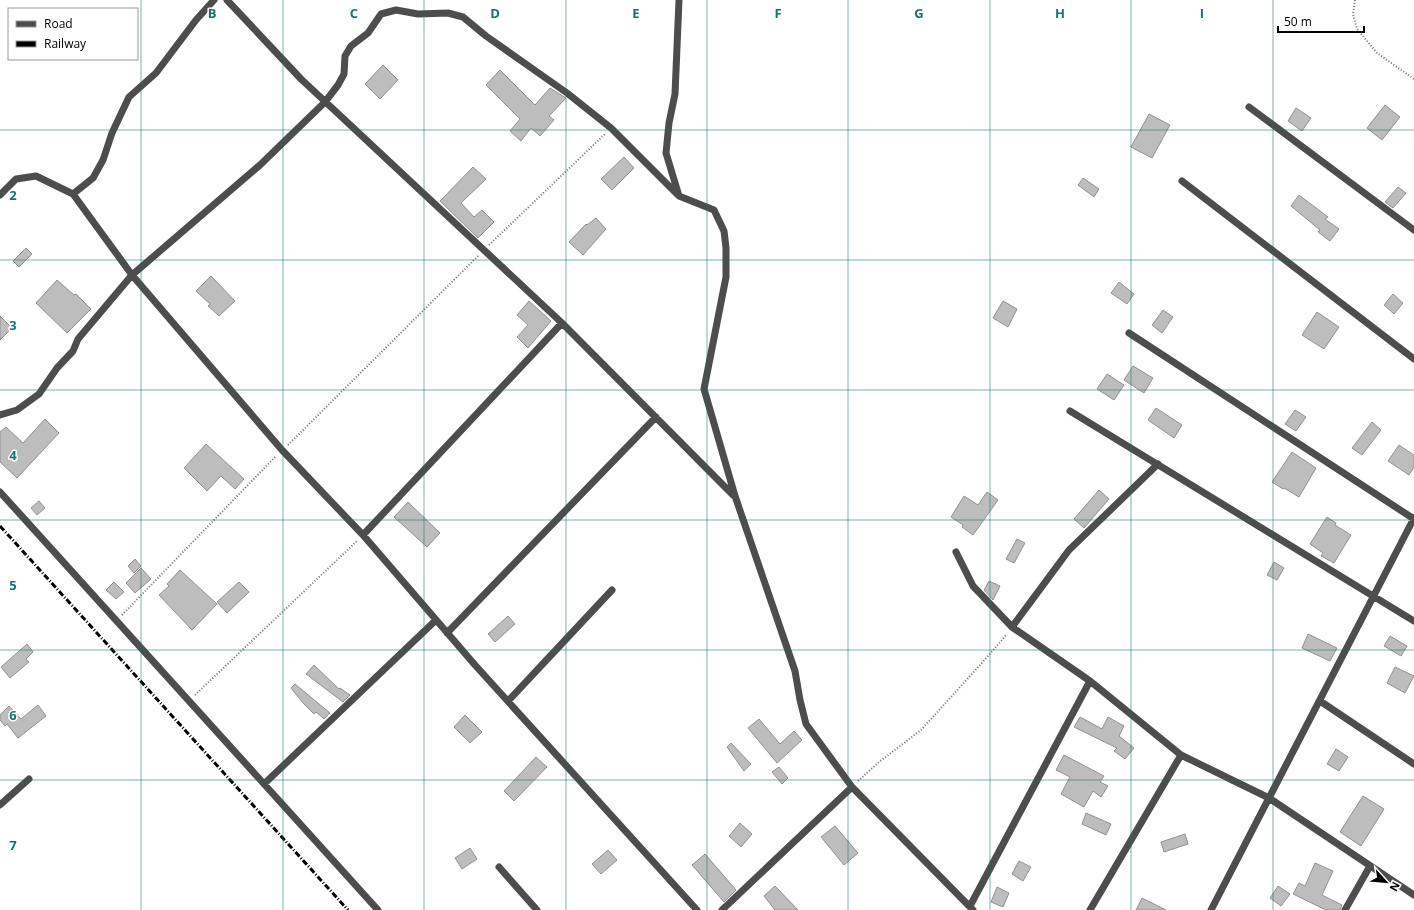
<svg xmlns="http://www.w3.org/2000/svg" width="1414" height="910" viewBox="0 0 1414 910" font-family="'Open Sans',sans-serif">
	<style>
		.building { fill: #bdbdbd; stroke: #919191 }
		.lines { fill: none; stroke-linecap: round; stroke-linejoin: round }
		.path { stroke: #6f6f6f; stroke-width: 2; stroke-dasharray: 1 2; stroke-linecap: butt }
		.minor { stroke: #4d4d4d; stroke-width: 7 }
		.rail { stroke: #000; stroke-width: 3; stroke-dasharray: 6 2 1 2; stroke-linecap: butt }
		.grid { fill: none; stroke: #0f766e; stroke-width: 1; stroke-opacity: 0.55 }
		.grid-label { font-size: 13px; text-anchor: middle; font-weight: bold; fill: #0f766e; stroke: #fff; stroke-width: 3; stroke-linejoin: round; paint-order: stroke }
	</style>
	<rect width="100%" height="100%" fill="#fff"/>
	<path class="building" d="M383,65L398,80L380,99L365,84Z
		M500,70L535,105L550,88L566,98L549,116L554,120L540,136L531,128L521,141L510,131L520,119L486,85Z
		M1385,105L1400,117L1382,140L1367,128Z
		M1296,108L1311,118L1302,131L1288,121Z
		M1149,114L1170,125L1152,158L1131,147Z
		M624,157L634,168L612,190L601,179Z
		M473,167L486,179L461,203L474,217L482,210L494,222L478,238L440,201Z
		M1083,178L1099,189L1094,197L1078,185Z
		M1398,187L1406,193L1393,208L1385,202Z
		M1299,195L1328,217L1325,219L1339,229L1330,241L1318,232L1320,230L1291,206Z
		M596,218L606,229L583,255L569,242L586,224L587,225Z
		M26,248L32,254L19,267L13,261Z
		M211,276L235,301L219,316L208,306L210,304L196,291Z
		M57,280L74,295L76,294L91,309L67,333L36,303Z
		M1119,282L1134,294L1127,304L1111,293Z
		M1393,294L1403,303L1394,314L1384,305Z
		M529,301L551,321L528,348L517,337L528,325L517,315Z
		M1003,301L1017,309L1008,327L993,318Z
		M1163,310L1173,317L1162,333L1152,325Z
		M1317,312L1339,327L1324,349L1302,335Z
		M0,316L12,328L0,340Z
		M1133,366L1153,378L1144,393L1124,380Z
		M1107,374L1124,385L1114,400L1097,389Z
		M1156,408L1182,425L1174,438L1148,420Z
		M1295,410L1306,417L1296,431L1285,424Z
		M45,419L59,433L17,478L0,462V432L6,427L23,443Z
		M1372,422L1381,430L1362,455L1352,448Z
		M206,444L244,479L235,489L221,476L207,491L184,468Z
		M1399,445L1414,455V467L1409,475L1388,461Z
		M1292,452L1316,468L1299,497L1284,488L1283,489L1272,482Z
		M1099,490L1109,499L1084,528L1074,519Z
		M987,492L998,500L973,535L962,527L963,525L951,517L964,496L978,505Z
		M39,501L45,508L37,515L31,508Z
		M408,502L440,533L427,547L394,517Z
		M1327,517L1336,523L1335,525L1351,535L1334,563L1321,556L1323,553L1310,544Z
		M1017,539L1025,543L1014,563L1006,559Z
		M135,559L141,566L134,573L128,566Z
		M1274,562L1284,568L1277,580L1267,575Z
		M141,568L151,579L135,593L126,583Z
		M180,570L217,604L192,630L159,595L169,586L167,584Z
		M989,581L1000,586L993,600L984,590Z
		M114,582L124,592L116,599L106,590Z
		M239,582L249,592L227,613L217,602Z
		M508,616L515,624L495,642L488,634Z
		M1308,634L1337,648L1330,661L1302,648Z
		M1390,636L1407,646L1401,656L1384,646Z
		M27,644L33,652L26,659L29,662L10,678L1,667Z
		M314,665L339,689L340,688L350,695L343,702L306,674Z
		M1395,667L1414,676L1405,693L1387,683Z
		M295,684L330,713L324,719L316,712L314,714L304,704L291,688Z
		M38,705L46,716L18,738L7,724L5,726L0,720V715L9,706L21,719Z
		M465,715L482,732L470,743L454,727Z
		M1080,717L1102,729L1108,717L1124,726L1119,736L1134,748L1125,759L1114,751L1117,748L1074,727Z
		M759,719L780,744L794,731L802,740L777,763L748,728Z
		M731,743L751,764L744,771L727,747Z
		M1336,749L1348,757L1339,771L1327,764Z
		M1064,755L1104,776L1100,782L1108,786L1101,797L1093,791L1084,807L1061,794L1070,777L1056,770Z
		M536,757L547,767L514,801L504,791Z
		M779,767L788,778L782,784L772,772Z
		M1363,796L1384,809L1361,846L1340,832Z
		M1086,813L1111,824L1106,835L1082,824Z
		M740,823L752,834L741,847L729,836Z
		M835,826L858,853L844,865L821,837Z
		M1185,834L1188,844L1164,852L1161,842Z
		M470,848L477,859L462,869L455,858Z
		M608,850L617,860L601,874L592,864Z
		M705,854L736,890L724,902L692,865Z
		M1019,861L1031,867L1023,881L1012,874Z
		M1315,863L1333,871L1322,895L1342,905L1340,910H1326L1293,894L1299,883L1305,886Z
		M775,886L798,910H775L764,896Z
		M1278,886L1290,894L1281,906L1270,898Z
		M997,887L1009,893L1003,907L991,902Z
		M1142,898L1166,910H1136Z"/>
	<g class="lines">
		<path class="path" d="M1355,0L1353,14L1357,29L1377,53L1414,79
			M489,245L605,134
			M288,445L478,256
			M122,615L276,456
			M195,695L357,541
			M858,781L879,762L921,730L981,664L1007,634"/>
		<path class="minor" d="M227,0L301,79L562,323L733,495
			M679,0L675,94L669,123L666,153L679,196L714,210L724,231L726,248V277L704,389L735,496L795,671L800,700L806,724L852,787L973,910
			M1249,107L1414,230
			M1182,181L1414,359
			M73,194L93,178L103,160L112,133L129,97L156,73L196,20L214,0
			M0,195L16,179L36,176L73,194L132,275L282,450L363,535L475,665L697,910
			M1129,333L1414,519
			M1070,411L1414,621
			M0,415L17,410L39,394L57,368L73,351L78,339L132,275L260,165L325,102L338,85L344,74L345,56L351,46L368,33L381,14L396,10L418,14L448,13L463,17L486,36L567,93L611,128L678,195
			M0,492L378,910
			M363,535L562,323
			M956,552L973,586L1012,627L1090,681L1181,755L1269,798L1414,895
			M1012,627L1069,550L1158,464
			M447,633L656,417
			M508,701L612,590
			M1320,701L1414,764
			M264,784L436,620
			M0,805L29,779
			M499,867L537,910
			M970,906L1090,681
			M722,910L852,787
			M1090,910L1181,755
			M1211,910L1414,518
			M1345,910L1370,866"/>
		<path class="rail" d="M0,526L348,910"/>
	</g>
	<path class="grid" d="M141,0V910M283,0V910M424,0V910M566,0V910M707,0V910M848,0V910M990,0V910M1131,0V910M1273,0V910M0,130H1414M0,260H1414M0,390H1414M0,520H1414M0,650H1414M0,780H1414"/>
	<g class="grid-label">
		<text x="212" y="18">B</text>
		<text x="354" y="18">C</text>
		<text x="495" y="18">D</text>
		<text x="636" y="18">E</text>
		<text x="778" y="18">F</text>
		<text x="919" y="18">G</text>
		<text x="1060" y="18">H</text>
		<text x="1202" y="18">I</text>
		<text x="13" y="200">2</text>
		<text x="13" y="330">3</text>
		<text x="13" y="460">4</text>
		<text x="13" y="590">5</text>
		<text x="13" y="720">6</text>
		<text x="13" y="850">7</text>
	</g>
	<rect x="8" y="8" width="130" height="52" fill="#ffffff" stroke="#999999"/>
	<rect x="16" y="21" width="20" height="6" fill="#4d4d4d" stroke="#999999"/>
	<text x="44" y="28" font-size="12" fill="#000000">Road</text>
	<rect x="16" y="41" width="20" height="6" fill="#000000" stroke="#999999"/>
	<text x="44" y="48" font-size="12" fill="#000000">Railway</text>
	<g transform="translate(1386 882) rotate(117)" stroke="#ffffff" stroke-width="3" paint-order="stroke">
	<path d="M0-3L7 15L0 10L-7 15Z" fill="#000000"/>
	<text y="-6" font-size="11" font-weight="bold" text-anchor="middle" fill="#000000">N</text>
	</g>
	<path d="M1278 26v6h86v-6" fill="none" stroke="#000000" stroke-width="2"/>
	<text x="1284" y="26" font-size="12" fill="#000000" stroke="#ffffff" stroke-width="3" paint-order="stroke">50 m</text>
</svg>
